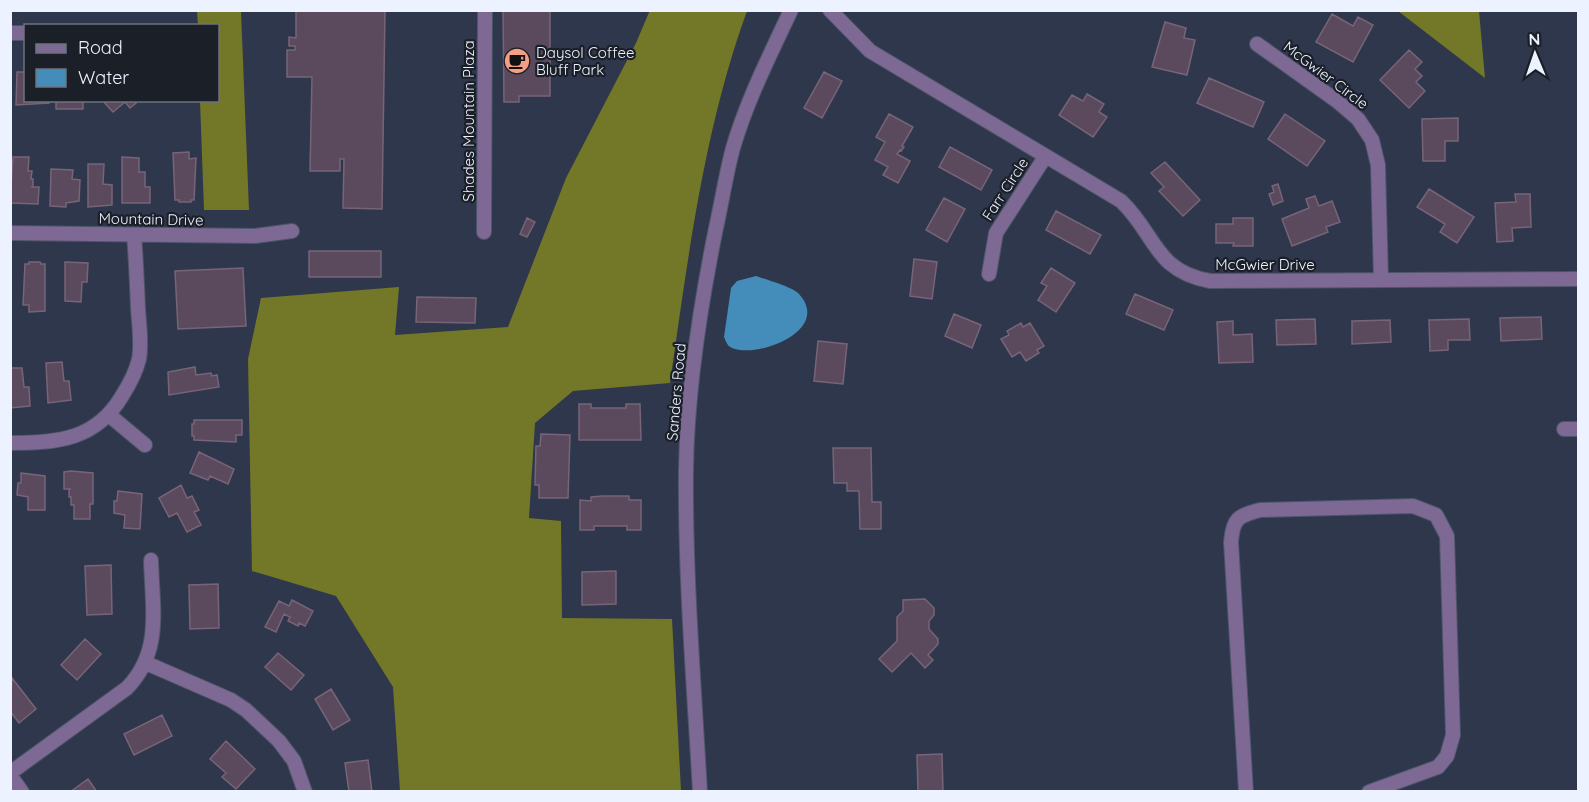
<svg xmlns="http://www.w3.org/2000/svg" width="1589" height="802" viewBox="0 0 1589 802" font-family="Quicksand,sans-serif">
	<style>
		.forest { fill: #737728 }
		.water { fill: #448cba }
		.building { fill: #5b4a5d; stroke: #776478; stroke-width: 1.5 }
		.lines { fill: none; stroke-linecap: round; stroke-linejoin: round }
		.street-casing { stroke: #4d5569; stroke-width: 16 }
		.street { stroke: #7e6894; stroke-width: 14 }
		.labels { text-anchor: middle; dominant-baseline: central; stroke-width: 4.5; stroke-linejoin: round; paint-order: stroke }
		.poi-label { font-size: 15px; fill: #ecf2ff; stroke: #1b1f28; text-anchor: start }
		.street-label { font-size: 15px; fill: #ecf2ff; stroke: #1b1f28 }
	</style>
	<rect width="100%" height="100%" fill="#2f374c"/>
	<path class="forest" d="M650,10L747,11C704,129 688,258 670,383L573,391L535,423L529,518L561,521L562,618L672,619L681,791H400L393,687L336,596L252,571L248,359L261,298L399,287L395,335L508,327L566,178L636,43Z
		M197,11H241L249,210H204L200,101L218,100V26L198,25Z
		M1398,11H1479L1485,78Z"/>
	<path class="water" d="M756,276C767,280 793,287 799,294C832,330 758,359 732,348C727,346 726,341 724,337L731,288L737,281Z"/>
	<path class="building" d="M296,10H385L382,209L343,208L344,159H340V171H310L312,77H287V50H295V46H289V37L296,38Z
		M503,10H550V96H519V102H504Z
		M1332,14L1353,26L1358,17L1373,25L1353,62L1316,42Z
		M1165,22L1186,28L1184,38L1195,40L1187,75L1152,67Z
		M1409,50L1422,62L1415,69L1422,76L1416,82L1425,91L1409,108L1380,80Z
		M17,72H26V100H49V103L16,105Z
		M824,72L842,81L822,118L804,108Z
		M1209,78L1264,102L1253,127L1197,103Z
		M1087,94L1104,104L1099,112L1107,117L1093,137L1059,115L1072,95L1083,101Z
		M56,100H83V109H56Z
		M102,100H134L136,103L130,108L125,102L113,112Z
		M889,114L913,127L902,146L904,147L901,151L900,150L897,154L910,161L898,183L883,175L888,167L875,160L885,142L876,137Z
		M1285,114L1325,141L1307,166L1268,139Z
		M1458,118V141H1445V161H1423L1422,119Z
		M950,147L992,170L981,190L939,167Z
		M189,152V159L196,158L194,200H191V202H179V200H175L173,153Z
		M13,157H29L28,171H32L31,179H33V187H31H39L38,204L10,203Z
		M122,157L139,158V172H145V187H150V203H122Z
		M1165,162L1200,200L1183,216L1159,191L1164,187L1151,173Z
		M88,164H104L103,184L112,185V205L88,207Z
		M51,169L73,170L72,179L80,180L79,201L66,203V207L50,206Z
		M1278,184L1283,201L1273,205L1269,194L1274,192L1272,186Z
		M1429,189L1474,217L1457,243L1440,232L1445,224L1417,207Z
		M1515,194H1530L1531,227L1512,228L1513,241L1497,242L1495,203L1516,202Z
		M1315,196L1319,206L1332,201L1340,222L1326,227L1328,232L1292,246L1282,219L1309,208L1306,199Z
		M944,198L965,209L947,242L926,230Z
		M1056,211L1101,235L1090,254L1046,230Z
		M527,218L535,222L527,237L520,234Z
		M1233,218H1253V246H1233L1234,243H1216V224H1233Z
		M309,251H381V277H309Z
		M914,259L937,262L932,299L910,296Z
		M29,262H40L41,264H45V311L29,312V305H23L25,264H29Z
		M65,262L88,263L87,282H82L81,302L65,301Z
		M243,268L246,326L178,329L175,271Z
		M1051,268L1075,283L1056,312L1038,300L1047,286L1041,283Z
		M1135,294L1173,310L1164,330L1126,314Z
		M417,297L476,298L475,323L416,322Z
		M954,314L981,325L972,348L945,336Z
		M1541,317L1542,339L1501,341L1500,318Z
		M1315,319L1316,344L1277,345L1276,320Z
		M1469,319L1470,340H1448V350L1430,351L1429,320Z
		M1390,320L1391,342L1352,344V321Z
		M1233,321V335L1252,334L1253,362L1219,363L1217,322Z
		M1021,323L1023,327L1030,323L1044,346L1037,350L1039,353L1026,361L1020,352L1012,357L1001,339L1009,335L1007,331Z
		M818,341L847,344L843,384L814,381Z
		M62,362L64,381H69L71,400L48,403L46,363Z
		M195,367L196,375L211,373L212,376L217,375L219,387L169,395L168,372Z
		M10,368H22L24,387H29L30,406L10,408Z
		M579,404H591V408H626V404H640L641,440H579Z
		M194,420H242V435H236V442L194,440V436H192V424H194Z
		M541,434L570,435L568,498H539V485H535L536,446H540Z
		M833,448H871L872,502H881V529H860L859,491H847V483H834Z
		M199,452L234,469L228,484L210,476L208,480L190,473Z
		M71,471L93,473V504H90V519H74V505H71V497H69V489H71H64V472Z
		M21,473L45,476V510H28V497L17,495L18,483H21Z
		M181,485L187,498L192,496L199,510L194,512L201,525L187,532L177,513L169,517L159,498Z
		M118,491L142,494L140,529L124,528L125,515L114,513V501H117Z
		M602,496H629V500H641V530H627V526H594V530H580V500L591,501V497Z
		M111,565L112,614L87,615L85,566Z
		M616,571V604L582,605V572Z
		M218,584L219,628L190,629L189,585Z
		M925,599L934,608V615L929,621V629L938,639V644L928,655L933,660L925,668L911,653L892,672L879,659L897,641V617L903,611V600Z
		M292,600L313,611L305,626L299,623L298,626L288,621L290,617L284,614L276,632L265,627L279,601L289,606Z
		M85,639L101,654L77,680L61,665Z
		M278,653L304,675L291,690L265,667Z
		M12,678L36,709L19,723L10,711Z
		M331,689L350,720L333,730L315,699Z
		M162,715L172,736L134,755L124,734Z
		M226,741L255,769L236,789L222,777L226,773L210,759Z
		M942,754L943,792H918L917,755Z
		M368,760L372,792H349L345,763Z
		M88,779L97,792H70Z"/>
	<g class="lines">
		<g class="street-casing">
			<path id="street" d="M830,10L870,51L1121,201C1156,234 1154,271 1210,281L1578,279
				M10,33H26
				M1257,44L1337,101L1358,119L1372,140L1378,165L1381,280
				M484,232L485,10
				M10,233L255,236L292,231
				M989,274L996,233L1045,157
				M109,415L145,445
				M1564,429H1578
				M10,443C57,443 96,440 122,396C129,385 136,372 139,359C142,343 139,325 138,308C137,284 136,259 134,235
				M146,663L231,700L246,710L279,741L294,761L305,792
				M10,773L127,688C163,651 152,607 151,560
				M10,775L22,792
				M700,792C694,685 685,577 686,470C687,389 700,307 716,228C722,201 726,174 733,148C747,100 770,55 791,10
				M1246,792L1231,542C1233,518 1238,516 1260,510L1413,506L1436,515L1447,536L1453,735L1447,756L1438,767L1369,792"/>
		</g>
		<use href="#street" class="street"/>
	</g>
	<defs>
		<g id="cafe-disc" transform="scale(1.35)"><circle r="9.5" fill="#f39f83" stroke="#1b1f28"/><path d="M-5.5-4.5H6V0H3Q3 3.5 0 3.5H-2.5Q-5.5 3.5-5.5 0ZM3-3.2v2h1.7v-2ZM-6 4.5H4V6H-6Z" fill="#111"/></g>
	</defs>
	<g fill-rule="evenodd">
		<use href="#cafe-disc" x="517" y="61"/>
	</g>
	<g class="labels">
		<g class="poi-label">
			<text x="536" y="52">Daysol Coffee<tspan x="536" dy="17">Bluff Park</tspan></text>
		</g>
		<g class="street-label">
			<text transform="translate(1326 75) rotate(37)">McGwier Circle</text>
			<text transform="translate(468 121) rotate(-90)">Shades Mountain Plaza</text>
			<text transform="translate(1005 189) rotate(-57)">Farr Circle</text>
			<text transform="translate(151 219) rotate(1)">Mountain Drive</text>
			<text x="1265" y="264">McGwier Drive</text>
			<text transform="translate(676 392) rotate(-85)">Sanders Road</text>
		</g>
	</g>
	<rect width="1589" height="802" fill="none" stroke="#ecf2ff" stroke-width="24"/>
	<rect x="24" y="24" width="195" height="78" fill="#1b1f28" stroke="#6f737e" stroke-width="1.5"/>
	<rect x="36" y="44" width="30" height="9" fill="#7e6894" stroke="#6f737e" stroke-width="1.5"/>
	<text x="78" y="54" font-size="18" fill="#ecf2ff">Road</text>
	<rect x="36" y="69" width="30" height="18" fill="#448cba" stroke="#6f737e" stroke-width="1.5"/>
	<text x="78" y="84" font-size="18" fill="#ecf2ff">Water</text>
	<g transform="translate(1535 54) rotate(358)" stroke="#1b1f28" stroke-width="4.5" paint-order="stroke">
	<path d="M0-4.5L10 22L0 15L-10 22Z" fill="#ecf2ff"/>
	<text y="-9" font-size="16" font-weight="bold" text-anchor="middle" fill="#ecf2ff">N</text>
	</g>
</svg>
